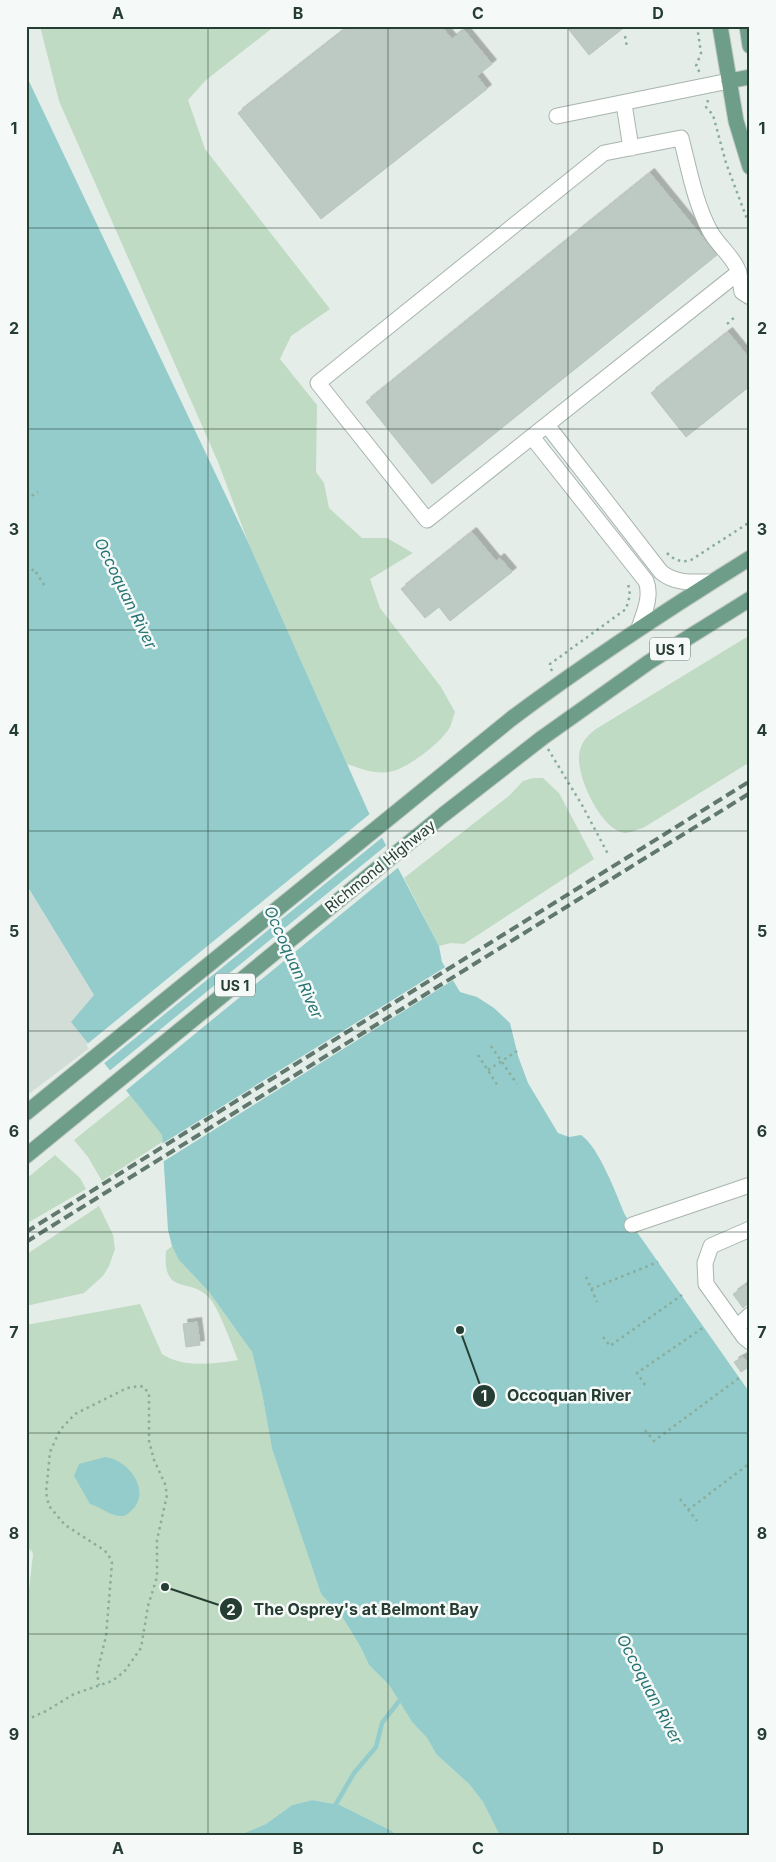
<svg xmlns="http://www.w3.org/2000/svg" width="776" height="1862" viewBox="0 0 776 1862" font-family="Inter,sans-serif">
	<style>
		.built { fill: #d3ddd7 }
		.green { fill: #c0dbc3 }
		.water { fill: #93cccb }
		.pier { fill: #e5ede8 }
		.lines { fill: none; stroke-linecap: round; stroke-linejoin: round }
		.stream { stroke: #93cccb; stroke-width: 4.5 }
		.building { fill: #bdcac3; stroke: #b8c6be; filter: url(#shadow) }
		.minor-casing { stroke: #a8b5ae; stroke-width: 17 }
		.major-casing { stroke: #c2c9c6; stroke-width: 17 }
		.path { stroke: #89ad9b; stroke-width: 2.5; stroke-dasharray: 2.5 4; stroke-linecap: butt }
		.minor { stroke: #fff; stroke-width: 15 }
		.major { stroke: #6e9e89; stroke-width: 15 }
		.rail { stroke: #61786e; stroke-width: 4; stroke-dasharray: 10 5; stroke-linecap: butt }
		.grid { fill: none; stroke: #263d33; stroke-width: 1; stroke-opacity: 0.55 }
		.labels { text-anchor: middle; dominant-baseline: central; stroke-width: 5; stroke-linejoin: round; paint-order: stroke }
		.shield { fill: #f5f9f7; stroke: #64756e; stroke-width: 1 }
		.shield-label { font-size: 14px; font-weight: bold; fill: #263d33 }
		.street-label { font-size: 15px; fill: #263d33; stroke: #f5f9f7 }
		.water-label { font-size: 16px; font-style: italic; fill: #257373; stroke: #f5f9f7 }
		.leader { fill: none; stroke: #263d33; stroke-width: 2 }
		.callout-dot { fill: #263d33; stroke: #f5f9f7; stroke-width: 2 }
		.mark-label { font-size: 15px; text-anchor: middle; font-weight: bold; fill: #fff }
		.callout-label { font-size: 16px; text-anchor: middle; font-weight: bold; fill: #263d33; stroke: #f5f9f7; stroke-width: 5; stroke-linejoin: round; paint-order: stroke }
		.neatline { fill: none; stroke: #263d33; stroke-width: 2 }
		.grid-label { font-size: 16px; text-anchor: middle; font-weight: bold; fill: #263d33 }
	</style>
	<defs>
		<filter id="shadow"><feDropShadow dx="4.5" dy="-4.5" stdDeviation="0" flood-color="#0004"/></filter>
	</defs>
	<rect width="100%" height="100%" fill="#e5ede8"/>
	<path class="built" d="M26,884L94,995L91,1047L26,1096Z"/>
	<path class="green" d="M40,26H275L206,80L188,100L205,149L330,309L291,336L280,359L317,405L316,472L324,483L329,508L362,538H387L413,553L370,579L380,608L441,687L455,712C453,717 452,723 450,727C442,742 406,770 389,772C374,774 361,769 347,764L248,542L218,462L59,101Z
		M750,635V762L643,828C638,829 630,833 625,833C601,831 573,772 580,750C583,740 588,735 596,729Z
		M533,778H543L559,793L594,859L464,944L451,943L439,946L404,878L510,795L523,781Z
		M130,1095L162,1135V1142L102,1181L88,1157L74,1140Z
		M55,1155L80,1178L86,1189L26,1224V1179Z
		M99,1206L113,1235L115,1249L109,1266L103,1276L84,1293L26,1306L27,1254Z
		M172,1246L181,1262L209,1292L252,1352L262,1393L272,1449L321,1594L343,1618L360,1646L369,1665L389,1685L412,1722L427,1738L436,1754L469,1784L483,1802L500,1836H396L392,1831L340,1805L312,1800L292,1805L266,1824L237,1836H26V1592L29,1590L33,1554L31,1549V1553L26,1539V1325L140,1304L162,1354C183,1368 213,1364 238,1360C232,1345 220,1312 211,1300C192,1275 162,1299 166,1251Z"/>
	<path class="water" d="M26,75L248,542L368,811L439,946L442,962L460,992L477,997L494,1008L510,1023L518,1056L528,1083L558,1133L569,1137L581,1135C599,1147 616,1194 625,1215L750,1393V1836H500L483,1802L469,1784L436,1754L427,1738L412,1722L389,1685L369,1665L360,1646L343,1618L321,1594L272,1449L262,1393L252,1352L209,1292L179,1260L172,1246L168,1230L162,1135L71,1022L94,995L26,884Z
		M105,1457C128,1459 152,1491 132,1510C129,1513 127,1515 123,1516C111,1517 101,1507 90,1504L74,1476L79,1464Z
		M312,1800L340,1805L392,1831L396,1836H237L266,1824L292,1805Z"/>
	<path class="pier" d="M371,813L384,836L102,1065L86,1045Z
		M388,844L400,866L124,1092L108,1072Z
		M447,966L455,979L161,1163L160,1145Z"/>
	<g class="lines">
		<path class="stream" d="M336,1804L354,1773L376,1747L382,1723L399,1701"/>
	</g>
	<path class="building" d="M349,26H441L452,39L464,30L492,64L477,76L487,89L321,219L238,113Z
		M566,26H626L589,55Z
		M650,173L717,255L432,484L366,402Z
		M728,332L750,359V386L686,437L651,393Z
		M472,532L496,561L500,558L512,572L450,621L439,607L425,618L401,589Z
		M746,1285L750,1290V1302L743,1308L733,1294Z
		M197,1322L200,1345L186,1347L183,1324Z
		M743,1357L750,1366L741,1372L734,1362Z"/>
	<g class="lines">
		<g class="minor-casing">
			<path id="minor" d="M624,104L631,148
				M557,116L729,81
				M739,272L427,520L318,383L604,153L681,138C689,169 695,203 710,231C717,244 729,253 736,266C741,274 740,284 742,292L750,297
				M547,425L661,572C675,584 694,582 711,582
				M532,437L646,581C652,596 644,613 639,628
				M632,1225L750,1185
				M750,1229L711,1246L705,1263L706,1284L744,1337L750,1342
				M737,1327L750,1315"/>
		</g>
		<g class="major-casing">
			<path id="major" d="M720,26L736,121L750,167
				M747,26L750,46
				M729,81L750,77
				M26,1113L511,719C588,661 668,609 750,558
				M26,1156L443,815L542,738L649,662L750,599"/>
		</g>
		<path class="path" d="M697,26L701,53L696,66L700,73
			M625,36L627,47
			M708,100L706,107L713,115L726,163L750,227
			M727,324L736,316
			M26,499L38,492
			M667,553C674,560 682,563 691,560L750,522
			M26,574L34,569L46,588
			M552,671L550,667V664L626,609L630,595L628,583
			M548,749L582,805L608,854
			M491,1046L517,1084
			M478,1055L498,1086
			M488,1070L517,1051
			M586,1277L597,1302
			M591,1289L658,1262
			M603,1337L610,1346L682,1295
			M645,1385L637,1373L704,1327
			M645,1430L654,1441L739,1378
			M680,1499L697,1521
			M688,1510L750,1463
			M748,1568L750,1569
			M26,1720L46,1711L74,1694L112,1681L124,1672L141,1648L148,1606L157,1577V1540L167,1495L165,1484L154,1460L149,1441V1394L144,1387L140,1386L127,1388L75,1414L60,1430L50,1452L46,1493L49,1506L65,1525L104,1550L108,1554L112,1563L106,1636L97,1673L99,1685"/>
		<use href="#minor" class="minor"/>
		<use href="#major" class="major"/>
		<path class="rail" d="M26,1232L750,781
			M26,1242L750,793"/>
	</g>
	<path class="grid" d="M208,26V1836M388,26V1836M568,26V1836M26,228H750M26,429H750M26,630H750M26,831H750M26,1031H750M26,1232H750M26,1433H750M26,1634H750"/>
	<g class="labels">
		<g class="shield">
			<rect x="650" y="637.5" width="40" height="23" rx="4"/>
			<rect x="215" y="973.5" width="40" height="23" rx="4"/>
		</g>
		<g class="shield-label">
			<text x="670" y="649">US 1</text>
			<text x="235" y="985">US 1</text>
		</g>
		<g class="street-label">
			<text transform="translate(380 866) rotate(-39)">Richmond Highway</text>
		</g>
		<g class="water-label">
			<text transform="translate(126 593) rotate(64)">Occoquan River</text>
			<text transform="translate(294 962) rotate(66)">Occoquan River</text>
			<text transform="translate(650 1689) rotate(62)">Occoquan River</text>
		</g>
	</g>
	<path class="leader" d="M460 1330L484 1396M165 1587L231 1609"/>
	<g class="callout-dot">
		<circle cx="460" cy="1330" r="5"/>
		<circle cx="165" cy="1587" r="5"/>
		<circle cx="484" cy="1396" r="12"/>
		<circle cx="231" cy="1609" r="12"/>
	</g>
	<g class="mark-label">
		<text x="484" y="1401">1</text>
		<text x="231" y="1615">2</text>
	</g>
	<g class="callout-label">
		<text x="569" y="1401">Occoquan River</text>
		<text x="366" y="1615">The Osprey's at Belmont Bay</text>
	</g>
	<rect width="776" height="1862" fill="none" stroke="#f5f9f7" stroke-width="55"/>
	<rect x="28" y="28" width="720" height="1806" class="neatline"/>
	<g class="grid-label">
		<text x="118" y="19">A</text>
		<text x="298" y="19">B</text>
		<text x="478" y="19">C</text>
		<text x="658" y="19">D</text>
		<text x="14" y="134">1</text>
		<text x="762" y="134">1</text>
		<text x="14" y="334">2</text>
		<text x="762" y="334">2</text>
		<text x="14" y="535">3</text>
		<text x="762" y="535">3</text>
		<text x="14" y="736">4</text>
		<text x="762" y="736">4</text>
		<text x="14" y="937">5</text>
		<text x="762" y="937">5</text>
		<text x="14" y="1137">6</text>
		<text x="762" y="1137">6</text>
		<text x="14" y="1338">7</text>
		<text x="762" y="1338">7</text>
		<text x="14" y="1539">8</text>
		<text x="762" y="1539">8</text>
		<text x="14" y="1740">9</text>
		<text x="762" y="1740">9</text>
		<text x="118" y="1854">A</text>
		<text x="298" y="1854">B</text>
		<text x="478" y="1854">C</text>
		<text x="658" y="1854">D</text>
	</g>
</svg>
